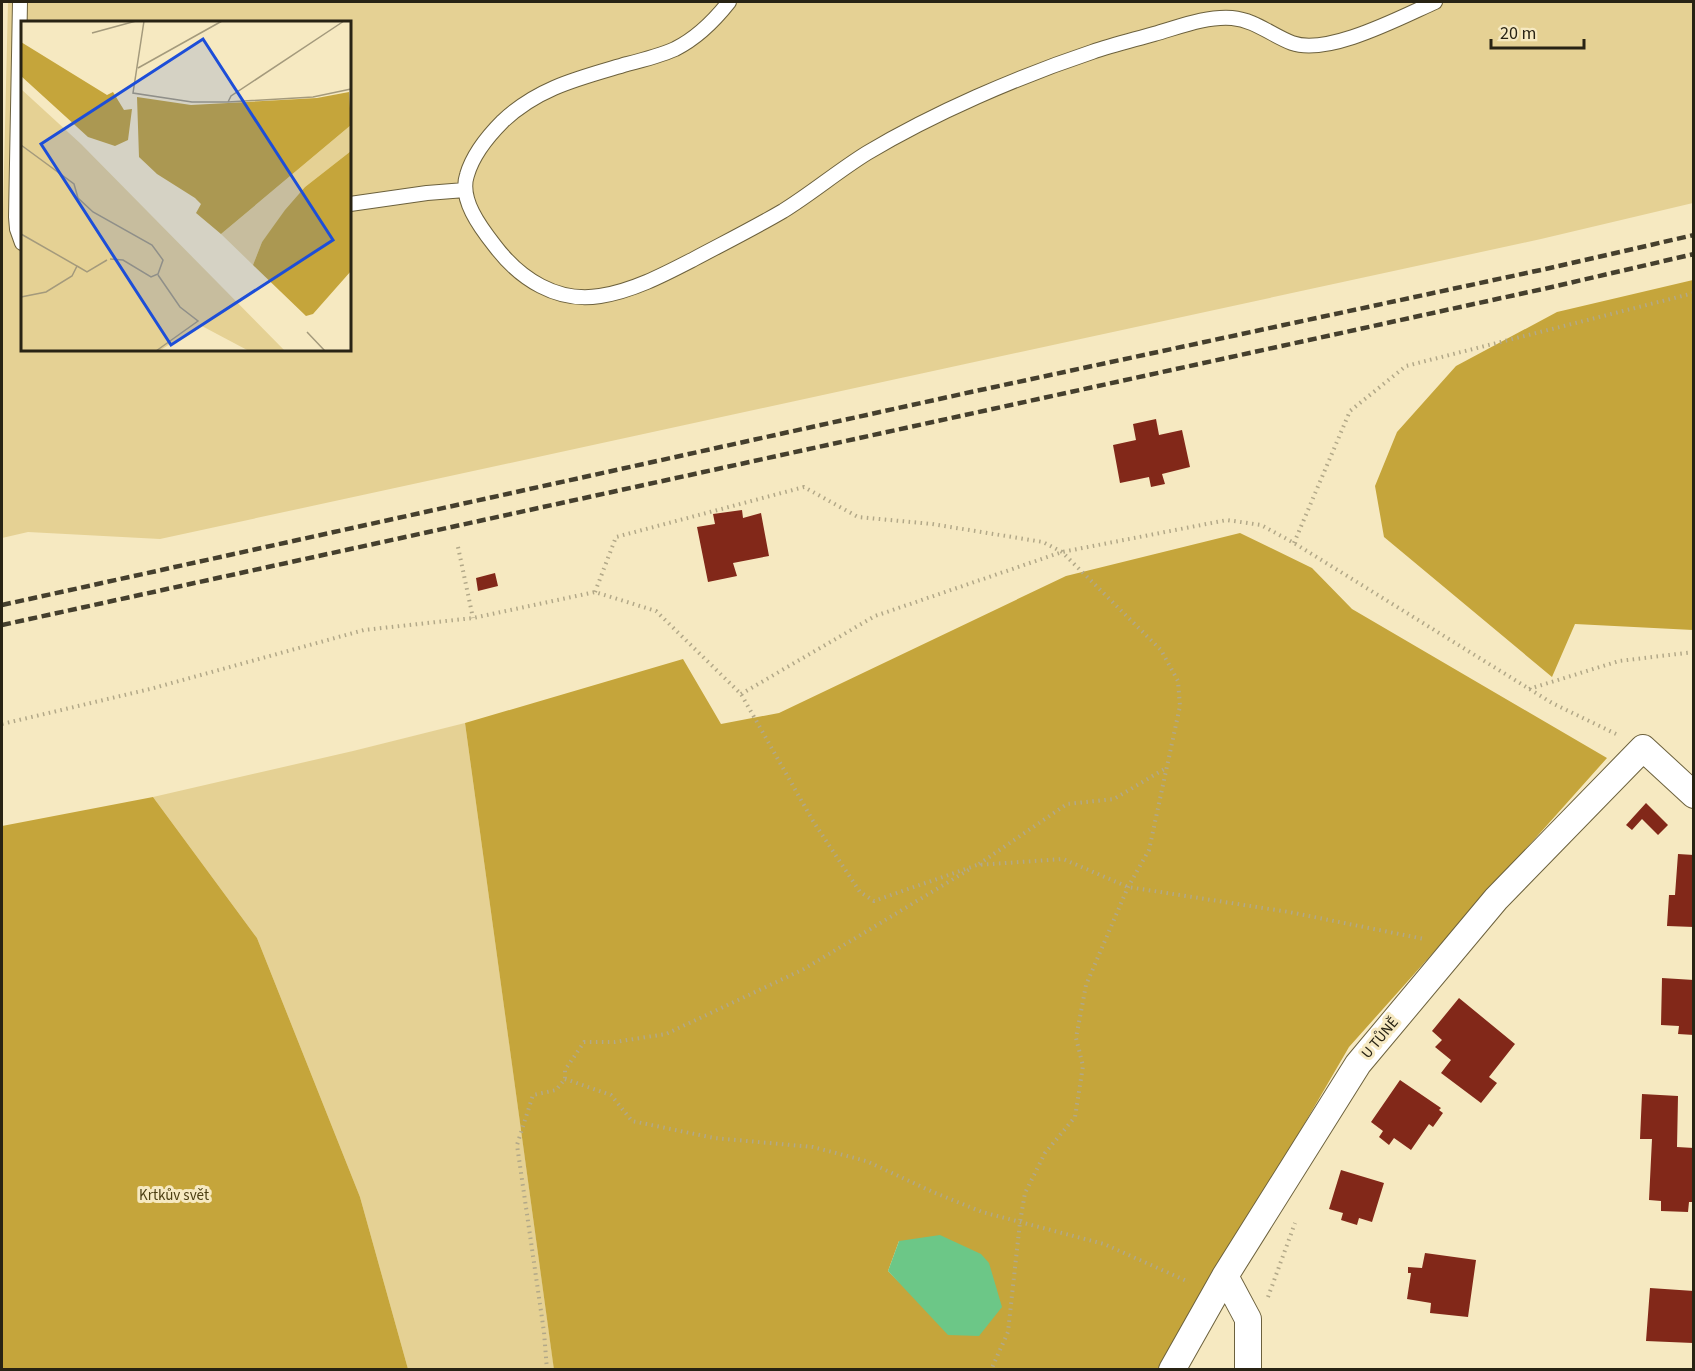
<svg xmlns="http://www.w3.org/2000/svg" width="1695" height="1371" viewBox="0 0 1695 1371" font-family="'Source Sans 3',sans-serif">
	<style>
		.green { fill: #e5d194; fill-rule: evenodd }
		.forest { fill: #c5a53b; fill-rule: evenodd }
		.water { fill: #6cc787 }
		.building { fill: #822819 }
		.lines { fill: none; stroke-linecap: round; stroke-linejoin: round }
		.lane-casing { stroke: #6c613d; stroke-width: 16 }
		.street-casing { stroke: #6c613d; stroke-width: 28 }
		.path { stroke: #b2a888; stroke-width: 4; stroke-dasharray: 1.5 4.5; stroke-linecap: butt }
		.lane { stroke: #fff; stroke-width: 14 }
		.street { stroke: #fff; stroke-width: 26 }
		.rail { stroke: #453f2d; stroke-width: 4.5; stroke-dasharray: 9 4.5; stroke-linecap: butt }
		.labels { text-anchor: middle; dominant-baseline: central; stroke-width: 6; stroke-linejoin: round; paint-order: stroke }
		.street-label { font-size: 15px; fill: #282314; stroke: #f6e9c1 }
		.park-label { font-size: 15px; fill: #4b3e12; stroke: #f6e9c1 }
		.inset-road { fill: none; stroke: #a49a7c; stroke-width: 1.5 }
		.view { fill: #1d4ed8; fill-opacity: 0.15; stroke: #1d4ed8; stroke-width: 3 }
		.inset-edge { fill: none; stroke: #282314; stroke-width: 3 }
	</style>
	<rect width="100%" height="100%" fill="#f6e9c1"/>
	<path class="green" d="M8,2H1693V203L1541,239L160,539L28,532L2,538V252ZM22,22H350V350H22Z
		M465,723L554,1369H408L360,1197L257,938L153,797L353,751Z"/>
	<path class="forest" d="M1693,280V630L1575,624L1552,677L1384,537L1375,486L1397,432L1456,366L1557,312Z
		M1240,533L1312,568L1352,609L1607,758L1349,1047L1162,1369L554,1370L465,723L683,659L721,724L779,713L1066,576ZM899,1241L915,1298L888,1271Z
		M153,797L257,938L360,1197L408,1369H2V826Z"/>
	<path class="water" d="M940,1235L981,1254L989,1263L1002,1307L979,1336L948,1335L888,1271L899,1241Z"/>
	<path class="building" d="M1156,419L1159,435L1182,430L1190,467L1162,474L1165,484L1151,487L1149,477L1120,483L1113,445L1136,440L1133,424Z
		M742,510L743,518L761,513L769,556L733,563L737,576L708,582L697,527L715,524L713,514Z
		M495,573L498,586L478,591L476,578Z
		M1646,803L1668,825L1658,835L1642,819L1632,830L1626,825Z
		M1678,854L1694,855V927L1667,926L1669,895H1675Z
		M1662,978L1694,980V1035L1678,1034L1679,1026L1661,1025Z
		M1459,998L1515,1044L1489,1077L1497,1083L1481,1103L1441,1073L1451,1060L1435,1047L1442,1040L1432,1031Z
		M1400,1080L1441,1108L1439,1110L1443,1113L1433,1127L1429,1124L1411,1150L1394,1138L1389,1145L1379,1137L1383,1131L1371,1122Z
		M1642,1094L1678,1096L1677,1147L1694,1148V1202H1689L1688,1212L1661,1211V1201L1649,1200L1652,1139H1640Z
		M1341,1170L1384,1183L1372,1222L1359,1218L1357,1225L1341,1220L1343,1213L1329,1209Z
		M1425,1253L1476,1260L1468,1317L1430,1313L1431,1303L1407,1299L1411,1273H1408V1267L1422,1268Z
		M1650,1288L1694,1291L1693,1343L1646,1341Z"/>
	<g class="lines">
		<g class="lane-casing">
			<path id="lane" d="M20,2L16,217L17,229L22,243
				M729,2C714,21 697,38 675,49C659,56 643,60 627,64C580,78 539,87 503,121C488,136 473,154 467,175C459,199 480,227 495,246C520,279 557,303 600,296C633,291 665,274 694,259C724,243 754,228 783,211C812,193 838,171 867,153C934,113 1017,77 1092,52C1112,45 1133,40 1154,34C1179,27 1206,16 1232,18C1255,20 1271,35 1292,43C1328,56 1401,17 1435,2
				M350,204L427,193L465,190"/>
		</g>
		<g class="street-casing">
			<path id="street" d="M1225,1276L1248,1319V1370
				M1172,1370L1225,1276L1358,1064L1496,899L1643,748L1694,795"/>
		</g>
		<path class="path" d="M1294,543L1350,411L1406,366L1694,293
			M458,547L473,618
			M595,592L616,537L804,487L858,517L932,524L1043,542L1062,552L1161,650L1178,681L1180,706L1149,850L1128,887L1086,985L1076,1038L1083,1066L1075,1117L1045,1153L1025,1193L1020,1222L1008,1332L991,1370
			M1529,689L1619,661L1694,652
			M741,694L875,616L1062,552L1227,520L1261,525L1294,543L1552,703L1616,734
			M2,724L150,689L364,630L473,618L595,592L656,611L741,694L813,821L860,892L874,901L977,865L1063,859L1128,887L1289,912L1424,939
			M979,864L1067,804L1114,799L1166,768
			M565,1079L611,1095L632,1121L714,1138L813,1147L866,1161L933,1192L982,1212L1104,1244L1189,1282
			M1268,1297L1295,1223
			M547,1370L544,1332L517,1145L533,1095L556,1090L565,1079V1070L584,1042H615L666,1034L804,969L970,869"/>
		<use href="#lane" class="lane"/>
		<use href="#street" class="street"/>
		<path class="rail" d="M2,605L971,392L1550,268L1694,235
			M2,625L1552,287L1694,254"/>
	</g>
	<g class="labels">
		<g class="street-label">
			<text transform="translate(1380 1038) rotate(-50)">U TŮNĚ</text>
		</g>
		<g class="park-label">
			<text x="174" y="1195">Krtkův svět</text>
		</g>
	</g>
	<g transform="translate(21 21)">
		<rect width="330" height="330" fill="#f6e9c1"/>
		<path d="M0,68L60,123L264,330H228L179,304L138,330H0ZM330,104V130L284,166L241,221L232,244L200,213Z" fill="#e5d194"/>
		<path d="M0,21L86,74L92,71L103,89L111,88L107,119L94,125L67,116L0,55ZM328,71L330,104L200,213L175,192L180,183L174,177L136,153L118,136L116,76L170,84L296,77ZM330,130V250L292,293L285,295L232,244L241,221L264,189L284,166Z" fill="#c5a53b"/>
		<path class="inset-road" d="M123,0L112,72L171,81H207L292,76L330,68M71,12L115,0M117,47L201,0M207,81L210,75L323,0M0,124L53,163L57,177L72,191L131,224L142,239L137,253L130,256L102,239L89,238M0,213L56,245L51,255L25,271L0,276M56,245L66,251L86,239M286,311L304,330M135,330L177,300L159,286L137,254"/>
		<path class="view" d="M182,18L312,219L150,324L20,123Z"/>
		<rect width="330" height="330" class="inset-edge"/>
	</g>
	<rect width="1695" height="1371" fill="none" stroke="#282314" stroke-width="6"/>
	<path d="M1491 39v9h93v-9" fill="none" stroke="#282314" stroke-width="3"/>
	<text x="1500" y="39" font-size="18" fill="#282314" stroke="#f6e9c1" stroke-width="4.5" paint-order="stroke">20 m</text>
</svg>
